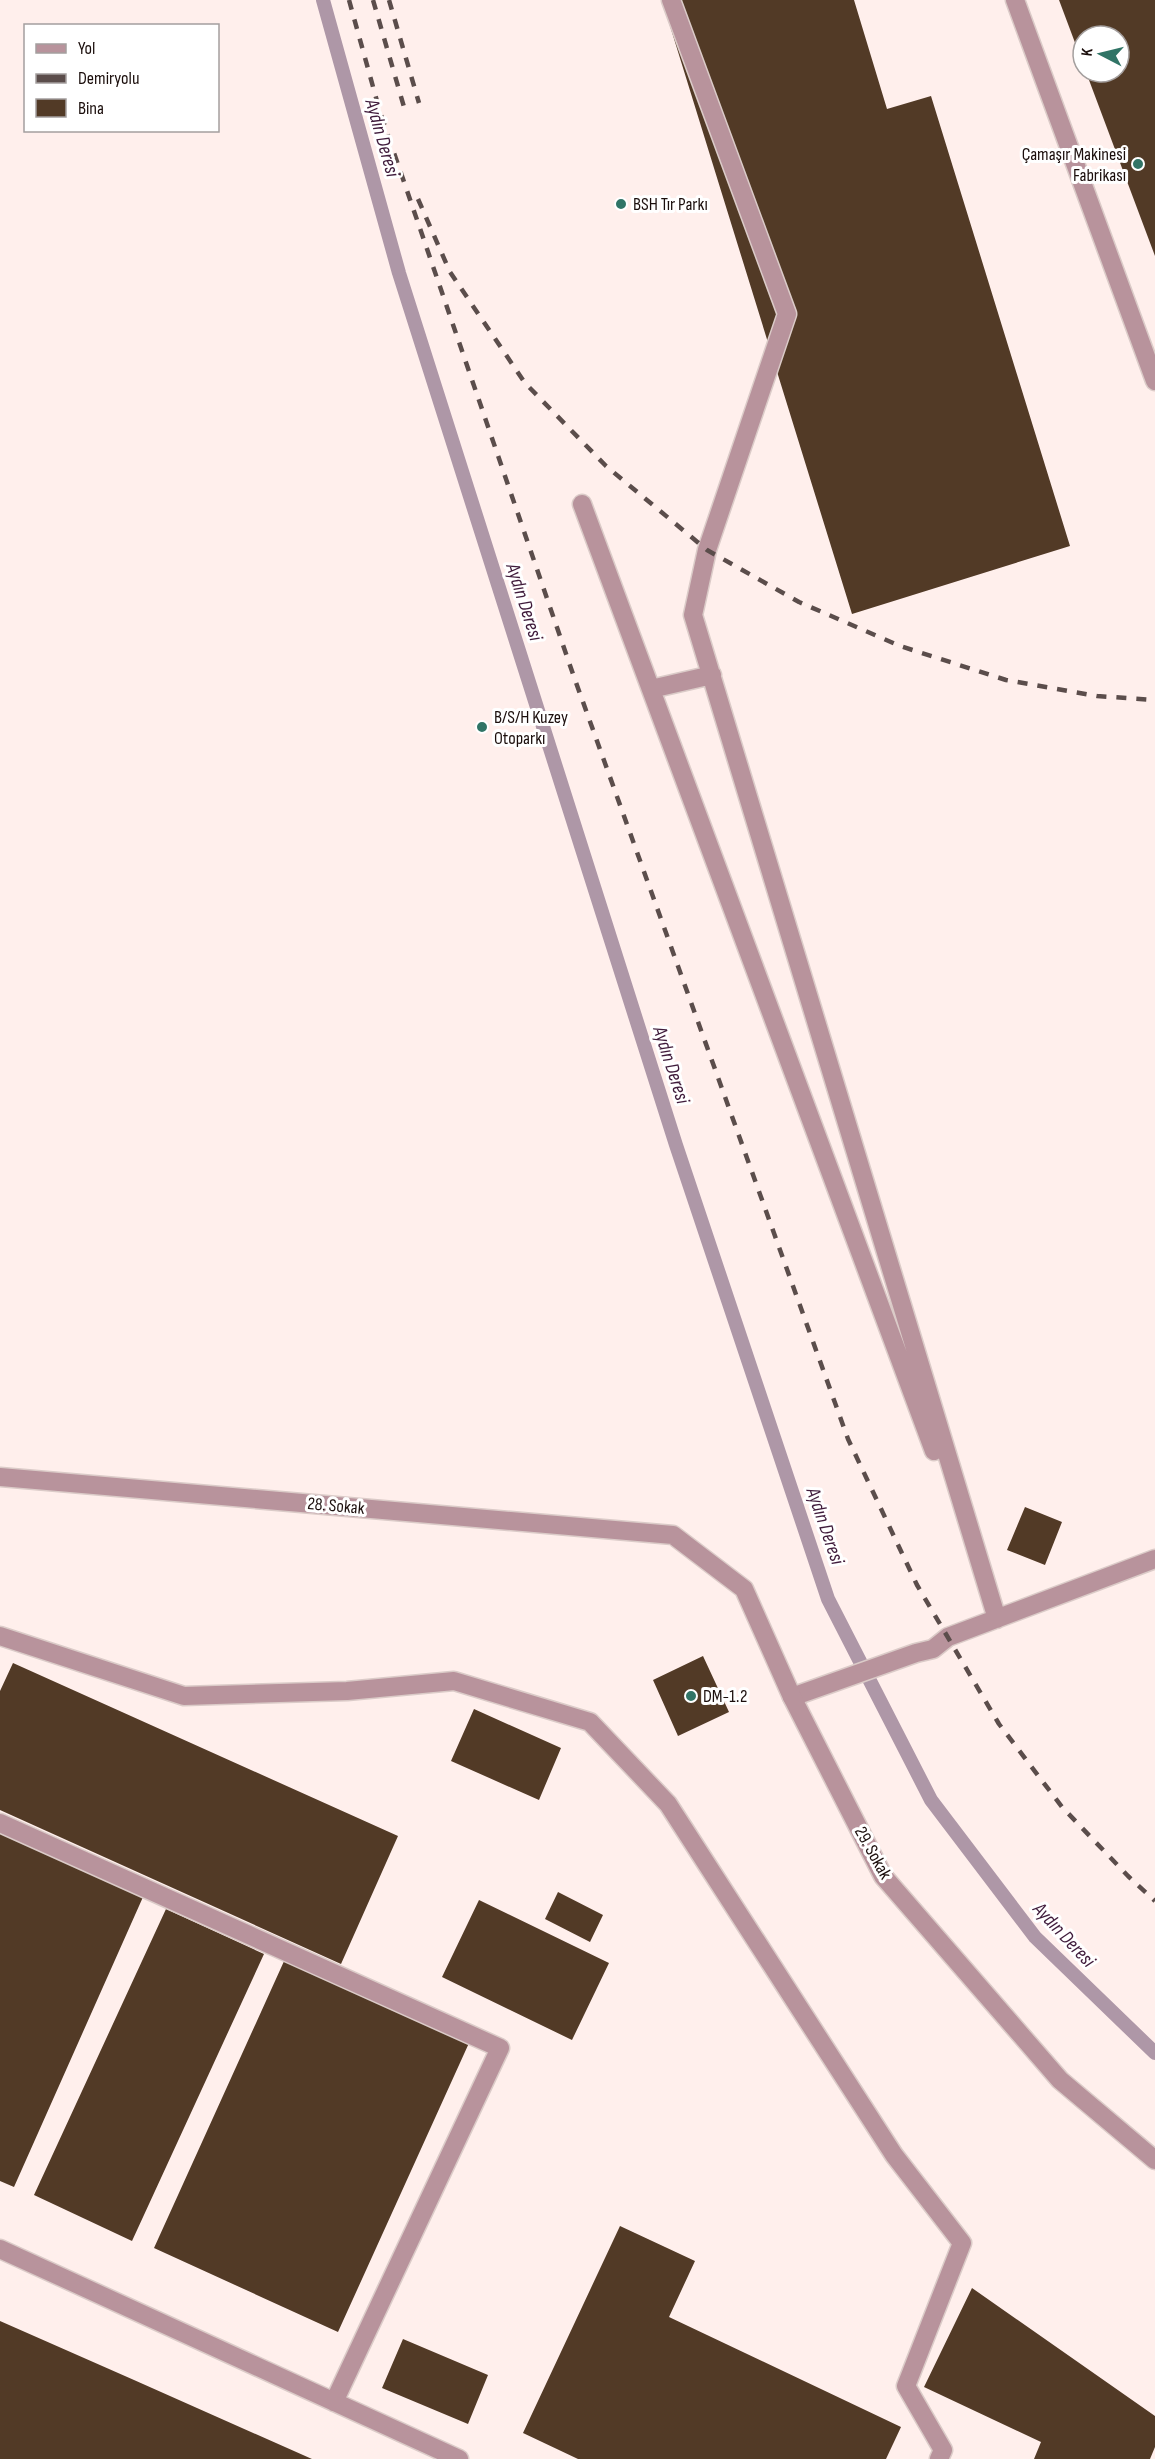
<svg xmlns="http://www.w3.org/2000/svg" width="1155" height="2459" viewBox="0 0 1155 2459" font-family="'Sofia Sans Condensed',sans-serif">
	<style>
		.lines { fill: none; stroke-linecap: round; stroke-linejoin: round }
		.stream { stroke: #ae97a7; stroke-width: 14 }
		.building { fill: #523a26 }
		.lane-casing { stroke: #dbcbc8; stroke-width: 21 }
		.street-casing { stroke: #dbcbc8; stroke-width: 21 }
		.lane { stroke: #b8939c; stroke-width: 18 }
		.street { stroke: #b8939c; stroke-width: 18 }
		.rail { stroke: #5b4d4b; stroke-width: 4.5; stroke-dasharray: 10 10; stroke-linecap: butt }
		.poi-dot { fill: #307466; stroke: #fff; stroke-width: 2 }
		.labels { text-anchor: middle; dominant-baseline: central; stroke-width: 6; stroke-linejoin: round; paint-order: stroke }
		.poi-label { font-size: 18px; fill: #1b0e0c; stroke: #fff; text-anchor: start }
		.street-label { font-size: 18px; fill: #1b0e0c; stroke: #fff }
		.water-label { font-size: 20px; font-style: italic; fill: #3f1b3b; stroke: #fff }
	</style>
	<rect width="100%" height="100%" fill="#ffefec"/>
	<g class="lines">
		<path class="stream" d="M323,0L399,273L676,1145L828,1599L931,1800L1035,1937L1155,2053"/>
	</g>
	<path class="building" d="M662,0H854L887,109L931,96L1070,546L852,614Z
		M1059,0H1155V256L1086,72H1119V36H1083V64Z
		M1025,1507L1062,1522L1045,1565L1007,1550Z
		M703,1656L729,1712L678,1736L653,1680Z
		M13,1663L398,1836L341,1964L0,1810V1691Z
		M474,1709L561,1748L539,1800L451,1761Z
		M0,1833L143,1897L14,2187L0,2181Z
		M558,1892L603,1915L590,1942L545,1919Z
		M479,1900L609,1963L572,2040L442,1977Z
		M166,1909L264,1954L132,2241L34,2195Z
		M285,1959L469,2043L338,2332L154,2248Z
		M620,2226L695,2261L669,2317L901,2427L886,2459H578L523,2433Z
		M972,2288L1155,2416V2447L1150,2459H1034L1041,2442L924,2387Z
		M0,2321L134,2380L312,2459H0Z
		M403,2339L488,2375L468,2424L382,2388Z"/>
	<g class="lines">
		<g class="lane-casing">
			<path id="lane" d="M671,0L787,314L707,550L693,615L997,1619
				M1015,0L1155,381
				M582,504L934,1451
				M651,689L712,675
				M0,1636L184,1696L347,1691L454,1681L590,1722L668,1804L894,2155L962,2243L906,2386L943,2450L939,2459
				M792,1697L916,1653L933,1649L948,1637L1155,1559
				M0,1823L500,2048L334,2402
				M0,2249L459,2459"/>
		</g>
		<g class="street-casing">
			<path id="street" d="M0,1477L673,1535L744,1589L792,1697L883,1876L1060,2080L1155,2160"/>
		</g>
		<use href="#lane" class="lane"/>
		<use href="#street" class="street"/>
		<path class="rail" d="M349,0L380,112L574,677L848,1439L917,1585L999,1724L1062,1807L1128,1876L1155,1901
			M373,0L404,107
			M389,0L419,103
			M418,199L450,272L525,383L606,466L707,550L799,602L900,646L1006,680L1097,696L1155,700"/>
	</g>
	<g class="poi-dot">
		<circle cx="1138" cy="164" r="6"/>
		<circle cx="621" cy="204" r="6"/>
		<circle cx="482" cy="727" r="6"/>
		<circle cx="691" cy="1696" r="6"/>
	</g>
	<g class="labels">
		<g class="poi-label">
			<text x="1126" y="154" text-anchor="end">Çamaşır Makinesi<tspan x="1126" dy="21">Fabrikası</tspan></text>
			<text x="633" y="204">BSH Tır Parkı</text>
			<text x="494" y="717">B/S/H Kuzey<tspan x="494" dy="21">Otoparkı</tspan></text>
			<text x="703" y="1696">DM-1.2</text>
		</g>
		<g class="street-label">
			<text transform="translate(336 1506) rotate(5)">28. Sokak</text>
			<text transform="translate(873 1853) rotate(61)">29. Sokak</text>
		</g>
		<g class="water-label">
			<text transform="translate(382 138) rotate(74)">Aydın Deresi</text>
			<text transform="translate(524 602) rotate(72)">Aydın Deresi</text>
			<text transform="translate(671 1065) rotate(72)">Aydın Deresi</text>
			<text transform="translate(825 1526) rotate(71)">Aydın Deresi</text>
			<text transform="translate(1064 1935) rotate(47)">Aydın Deresi</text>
		</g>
	</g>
	<rect x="24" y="24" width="195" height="108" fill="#ffffff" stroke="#a49f9e" stroke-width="1.5"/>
	<rect x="36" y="44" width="30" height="9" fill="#b8939c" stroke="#a49f9e" stroke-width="1.5"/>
	<text x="78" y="54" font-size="18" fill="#1b0e0c">Yol</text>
	<rect x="36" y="74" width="30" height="9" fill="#5b4d4b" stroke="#a49f9e" stroke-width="1.5"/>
	<text x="78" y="84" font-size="18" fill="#1b0e0c">Demiryolu</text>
	<rect x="36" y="99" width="30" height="18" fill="#523a26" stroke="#a49f9e" stroke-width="1.5"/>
	<text x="78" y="114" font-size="18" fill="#1b0e0c">Bina</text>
	<g transform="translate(1101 54) rotate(277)"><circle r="28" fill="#ffffff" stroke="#a49f9e" stroke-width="1.5"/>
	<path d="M0-4.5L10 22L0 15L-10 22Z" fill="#307466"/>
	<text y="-9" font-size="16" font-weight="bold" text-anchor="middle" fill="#1b0e0c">K</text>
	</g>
</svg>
